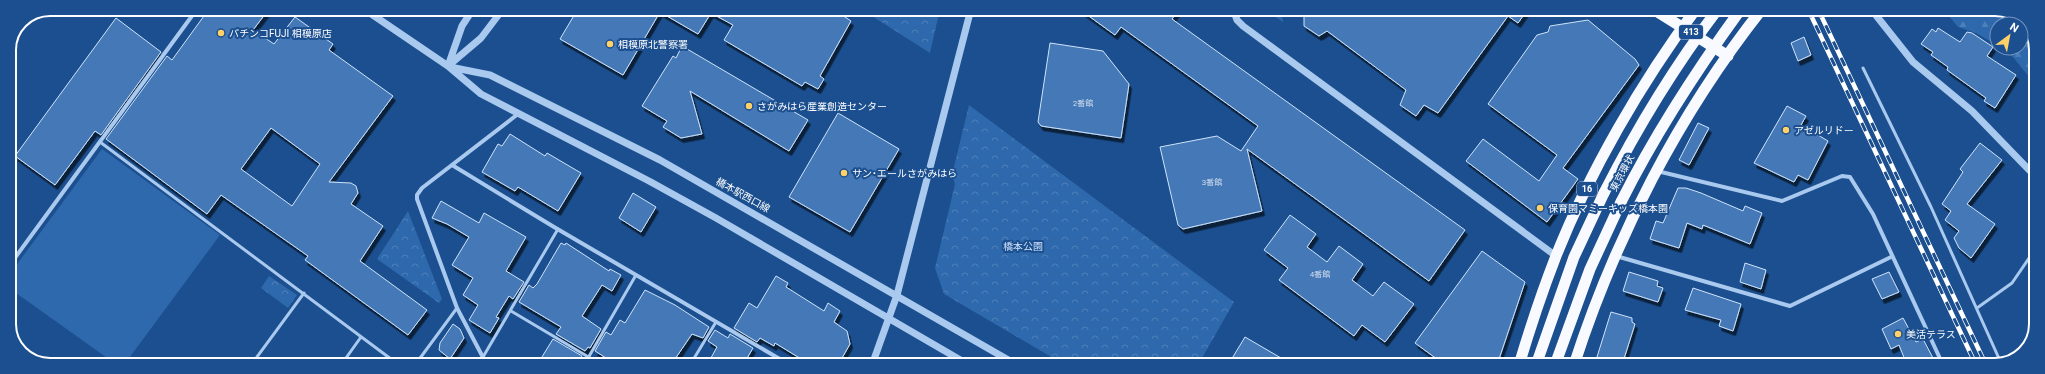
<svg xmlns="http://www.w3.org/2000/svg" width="2045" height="374" viewBox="0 0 2045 374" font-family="Roboto,'Noto Sans JP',sans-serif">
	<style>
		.grass { fill: #2e69ad }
		.forest { fill: url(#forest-firs) }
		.park { fill: url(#park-crowns) }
		.building { fill: #4478b7; stroke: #cfe3fa; fill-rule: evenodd; filter: url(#shadow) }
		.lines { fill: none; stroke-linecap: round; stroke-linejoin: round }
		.service { stroke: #a9c9ee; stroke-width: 3 }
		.minor { stroke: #a9c9ee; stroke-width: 4 }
		.tertiary { stroke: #a9c9ee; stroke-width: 7 }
		.trunk { stroke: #f8faff; stroke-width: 11 }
		.rail-casing { stroke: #fff; stroke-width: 4.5 }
		.rail { stroke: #1b4f8f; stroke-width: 3; stroke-dasharray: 9; stroke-linecap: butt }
		.trunk-bridge { stroke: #f8faff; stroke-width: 11 }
		.poi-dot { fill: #ffd166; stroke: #1b4f8f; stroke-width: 1.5 }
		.labels { text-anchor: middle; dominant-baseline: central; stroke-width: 4; stroke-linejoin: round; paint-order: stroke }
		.number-label { font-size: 8px; fill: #d0dded }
		.shield { fill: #1b4f8f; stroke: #bbcadd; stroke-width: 1 }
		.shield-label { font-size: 9px; font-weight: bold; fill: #fff }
		.poi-label { font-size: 10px; fill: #fff; stroke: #1b4f8f; text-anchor: start }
		.street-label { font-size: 10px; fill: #fff; stroke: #1b4f8f }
		.park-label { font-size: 10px; fill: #cfe3fa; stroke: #1b4f8f }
		.rim { fill: none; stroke: #fff; stroke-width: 2 }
	</style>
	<defs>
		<pattern id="forest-firs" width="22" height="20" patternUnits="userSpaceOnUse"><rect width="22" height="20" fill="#2e69ad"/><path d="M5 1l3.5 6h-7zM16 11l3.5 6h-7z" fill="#4d80b9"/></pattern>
		<pattern id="park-crowns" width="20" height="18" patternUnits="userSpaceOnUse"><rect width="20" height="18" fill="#2e69ad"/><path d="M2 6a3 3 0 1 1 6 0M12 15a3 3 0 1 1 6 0" fill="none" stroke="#4d80b9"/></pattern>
		<filter id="shadow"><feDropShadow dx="2.5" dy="4.5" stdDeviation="0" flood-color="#0009"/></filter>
	</defs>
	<rect width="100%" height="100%" fill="#1b4f8f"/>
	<path class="grass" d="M102,149L220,235L124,365H117L9,288V275Z"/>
	<path class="forest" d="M1943,9C1978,9 2025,1 2036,45C2038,56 2036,70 2036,82C2024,75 2016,56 2002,48H2021V24H1997V45L1976,33L1958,27Z"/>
	<path class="park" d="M861,9H940L930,53Z
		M1266,9H1281L1283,22L1267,11Z
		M969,105L1234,302L1198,365H1065L944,294L935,268L955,184L952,175Z
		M408,211L442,299L439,303L377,259Z
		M269,276L297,295L288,308L261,288Z"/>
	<path class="building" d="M209,9H269L253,30L274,44L295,17L333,44L329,50L393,96L329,182L351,183L356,186L358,193L351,204L383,226L360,261L427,310L408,335L305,260L308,256L221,195L207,214L106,139L167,56L172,60ZM271,128L320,164L292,206L241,169Z
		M583,9H845L842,15L851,21L820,76L824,79L818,89L805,82L802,86L724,40L733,25L711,13L698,34L660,12L623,75L560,39L576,12L580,14Z
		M1079,9H1179L1172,19L1465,230L1429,281L1247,149L1262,211L1183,229L1178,225L1160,147L1217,136L1241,151L1258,126L1121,27L1115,35Z
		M1304,9H1528L1518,23L1508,16L1438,113L1424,105L1416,116L1400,105L1406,90L1327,31L1319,36L1304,26Z
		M116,18L161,52L101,135L95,131L55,185L15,156Z
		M1588,20L1635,59L1639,65L1563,168L1578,179L1547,222L1466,161L1483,139L1539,181L1557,155L1488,104L1537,35L1548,32L1550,26Z
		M1938,28L1960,42L1967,32L1972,33L1993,47L1987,56L2016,75L1995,108L1984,101L1986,98L1947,70L1948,67L1931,55L1933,52L1921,44L1932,29L1936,32Z
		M1804,37L1811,55L1798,61L1791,43Z
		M1050,43L1103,51L1129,84L1121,138L1041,126L1038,122Z
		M682,46L808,120L789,151L690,91L702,134L681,138L663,127L667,121L642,106L673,56L676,58Z
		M1787,106L1806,116L1801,125L1828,141L1808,180L1798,175L1794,182L1754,163Z
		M838,113L899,149L850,232L789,197Z
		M1698,123L1709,128L1689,165L1679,160Z
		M510,134L545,156L547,153L581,173L558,211L518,187L515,191L482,172L498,144L502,146Z
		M1980,143L2002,160L1967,204L1995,224L1971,258L1959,248L1954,238L1959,231L1945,220L1951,211L1942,204L1963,172L1960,169Z
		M1678,188H1686L1701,193L1743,211L1745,206L1762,213L1750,244L1703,225L1702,229L1687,223L1679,248L1650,239L1656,221L1663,223Z
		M633,193L656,207L641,232L619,218Z
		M441,201L479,223L484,213L526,237L506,271L524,282L513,299L509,296L496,317L499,318L490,333L469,320L478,305L463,295L473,278L452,265L469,237L447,224L432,218Z
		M1290,215L1316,234L1307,247L1327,262L1339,246L1363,264L1352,280L1373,296L1384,282L1414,304L1385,342L1362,325L1354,336L1279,280L1288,268L1264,250Z
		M561,243L565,245L566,243L609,271L610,269L621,275L612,291L602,285L582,316L601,329L590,348L588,347L585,351L556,334L561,327L519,302L529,285L533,288L537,284Z
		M1482,251L1525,282L1497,365H1445L1415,343Z
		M1745,263L1766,270L1761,289L1740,282Z
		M1629,272L1658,281L1657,286L1663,288L1658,302L1623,291Z
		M1889,272L1899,292L1882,299L1872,279Z
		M776,276L788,283L786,287L824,311L828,303L840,311L834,322L847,331L850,344L838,365H811L775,343L774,346L760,338L757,342L734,328L749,303L757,308Z
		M1693,288L1741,304L1733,331L1719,326L1721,320L1685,310Z
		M645,290L675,305L709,327L703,338L692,334L671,365H648L639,360L636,365H617L595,351L606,332L611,335L620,320L625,323Z
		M1611,312L1632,318V322L1635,324L1622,365L1597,357Z
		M1903,318L1916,342L1923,339L1934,360L1923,365H1907L1899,345L1891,349L1882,329Z
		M453,324L460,329L464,338L450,359L439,350L440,343Z
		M715,330L728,338L730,334L753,348L743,365H707L717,347L708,341Z
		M1245,337L1293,365H1228Z
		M553,339L582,356L577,365H537Z"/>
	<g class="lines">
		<path class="service" d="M1863,68L1931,207L2001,363
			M100,142L399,365
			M1977,308L2012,283L2036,248
			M511,311L602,365
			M483,357L558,229
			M251,365L304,293
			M341,365L361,337
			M415,365L457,308
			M584,365L636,275
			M690,365L716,322"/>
		<path class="minor" d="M452,165L554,227L790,365
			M1657,171L1782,201L1842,176L1850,177L1873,214L1943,365
			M1616,256L1790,306L1891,257
			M9,266L197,9
			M487,365L457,308L417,199V195L422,188L518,114"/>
		<path class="tertiary" d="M364,9L448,66L481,94L649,181L716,218L969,365
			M1233,9L1237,20L1243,26L1556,256
			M1871,9L1913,62L1972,111L2036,177
			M448,66L481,38L503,9
			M448,66L462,26L473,9
			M450,67L490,75L660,160L1017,365
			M872,365L897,295L971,9"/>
		<path class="trunk" d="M1653,9L1728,56
			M1519,365C1530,328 1542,292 1556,256C1589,173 1642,81 1696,9
			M1536,365L1574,257L1604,193
			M1555,365L1590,269L1621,202
			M1574,365C1615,238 1679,114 1762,9"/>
		<g class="rail-casing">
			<path id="rail" d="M1808,9L1976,365
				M1818,9L1986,365"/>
		</g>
		<use href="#rail" class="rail"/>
		<path class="trunk-bridge" d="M1604,193C1637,128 1674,67 1718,9
			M1621,202C1655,134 1696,71 1741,9"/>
	</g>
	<g class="poi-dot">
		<circle cx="221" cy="33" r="4"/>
		<circle cx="610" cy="44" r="4"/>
		<circle cx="749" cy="106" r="4"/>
		<circle cx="1786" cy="130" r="4"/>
		<circle cx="844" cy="173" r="4"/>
		<circle cx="1540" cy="208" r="4"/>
		<circle cx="1898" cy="334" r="4"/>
	</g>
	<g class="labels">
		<g class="number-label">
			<text x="1083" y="103">2番館</text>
			<text x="1212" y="182">3番館</text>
			<text x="1320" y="274">4番館</text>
		</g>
		<g class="shield">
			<rect x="1679" y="25" width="24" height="14" rx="3"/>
			<rect x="1577" y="182" width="20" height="14" rx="3"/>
		</g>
		<g class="shield-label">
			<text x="1691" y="32">413</text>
			<text x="1587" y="189">16</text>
		</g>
		<g class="poi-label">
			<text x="229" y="33">パチンコFUJI 相模原店</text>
			<text x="618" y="44">相模原北警察署</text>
			<text x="757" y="106">さがみはら産業創造センター</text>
			<text x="1794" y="130">アゼルリドー</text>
			<text x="852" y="173">サン･エールさがみはら</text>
			<text x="1548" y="208">保育園マミーキッズ橋本園</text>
			<text x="1906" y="334">美活テラス</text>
		</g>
		<g class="street-label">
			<text transform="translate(1622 173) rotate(-62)">東京環状</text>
			<text transform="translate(743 195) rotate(29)">橋本駅西口線</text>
		</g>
		<g class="park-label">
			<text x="1023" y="246">橋本公園</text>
		</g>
	</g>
	<path d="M0 0H2045V374H0ZM50 16H1995A34 34 0 0 1 2029 50V324A34 34 0 0 1 1995 358H50A34 34 0 0 1 16 324V50A34 34 0 0 1 50 16Z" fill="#1b4f8f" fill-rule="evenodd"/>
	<path class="rim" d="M50 16H1995A34 34 0 0 1 2029 50V324A34 34 0 0 1 1995 358H50A34 34 0 0 1 16 324V50A34 34 0 0 1 50 16Z"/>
	<g transform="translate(2009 36) rotate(32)"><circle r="19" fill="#1b4f8f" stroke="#7695bc"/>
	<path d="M0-3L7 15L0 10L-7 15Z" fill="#ffd166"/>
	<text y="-6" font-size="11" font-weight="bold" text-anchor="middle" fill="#ffffff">N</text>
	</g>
</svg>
